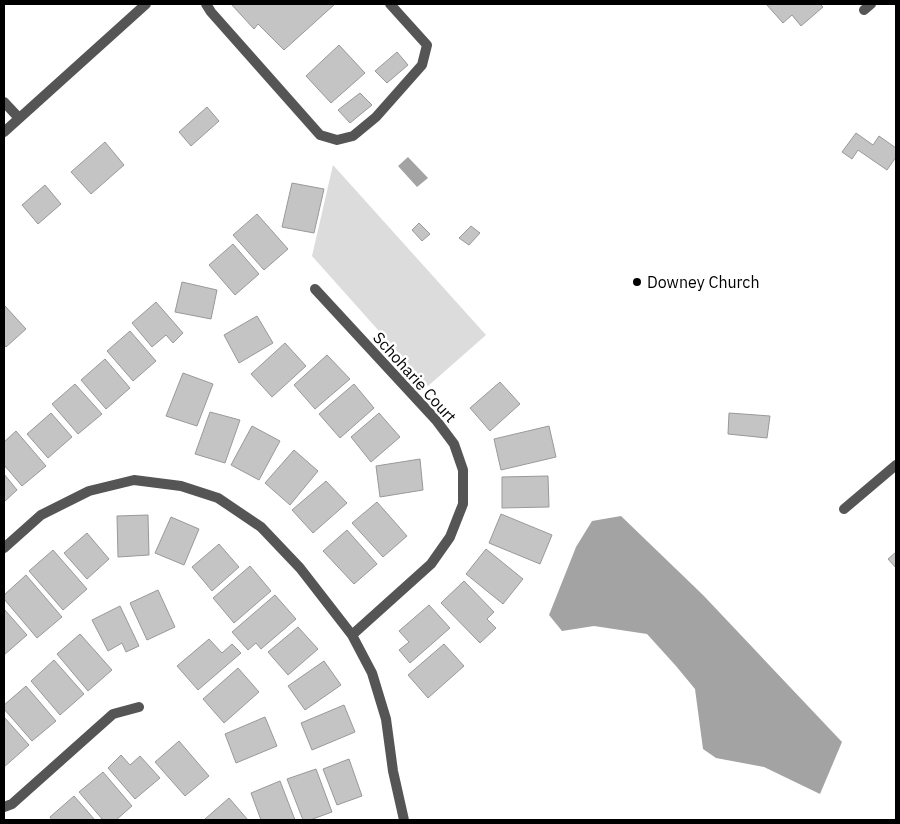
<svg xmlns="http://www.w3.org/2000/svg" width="900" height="824" viewBox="0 0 900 824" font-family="'IBM Plex Sans',sans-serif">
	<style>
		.green { fill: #dcdcdc }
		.water { fill: #a3a3a3 }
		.building { fill: #c4c4c4; stroke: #999 }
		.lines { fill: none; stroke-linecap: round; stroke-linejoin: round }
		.service { stroke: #555; stroke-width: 10 }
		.minor { stroke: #555; stroke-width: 10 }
		.poi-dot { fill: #000; stroke: #fff; stroke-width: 2 }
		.labels { text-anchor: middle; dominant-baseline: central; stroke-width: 5; stroke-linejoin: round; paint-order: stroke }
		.poi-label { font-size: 16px; fill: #000; stroke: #fff; text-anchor: start }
		.street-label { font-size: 16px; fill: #000; stroke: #fff }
	</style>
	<rect width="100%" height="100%" fill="#fff"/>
	<path class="green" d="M333,165L486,335L428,386L312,256Z"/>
	<path class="water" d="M408,157L428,178L417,187L398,166Z
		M621,516L703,595L842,742L820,794L764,767L716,758L703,749L695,689L676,666L647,634L594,626L562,631L549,615L576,547L592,521Z"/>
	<path class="building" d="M231,4H335L284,50L258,24L254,29Z
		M766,4H820L823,7L801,26L792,15L783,23Z
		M339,45L365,73L331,103L306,76Z
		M397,52L408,65L387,83L375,71Z
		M360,93L372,105L350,123L338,110Z
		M207,107L219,121L191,146L179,132Z
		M856,133L873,145L879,136L896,148V157L887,170L858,150L852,159L842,152Z
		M105,142L124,165L91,194L71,172Z
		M292,183L324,189L314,233L282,227Z
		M45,185L61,204L38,224L22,205Z
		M257,214L288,249L264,270L233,235Z
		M419,223L430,234L422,241L412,230Z
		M471,226L480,233L469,245L459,238Z
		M233,244L259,274L235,295L209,265Z
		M182,282L217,290L211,319L175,312Z
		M156,302L183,333L173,343L166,335L152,347L132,323Z
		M5,306L26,329L6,347L4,344V308Z
		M257,316L273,343L239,363L224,335Z
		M130,331L156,361L133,381L107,351Z
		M285,343L306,366L272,397L251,374Z
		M327,355L350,379L315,409L294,385Z
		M105,359L130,388L106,409L81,380Z
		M183,373L213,384L197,426L166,416Z
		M500,382L520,404L490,431L470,408Z
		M75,384L102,414L78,434L52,404Z
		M354,384L374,408L340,438L319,414Z
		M210,412L240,420L225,463L195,454Z
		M51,413L72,437L48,458L27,434Z
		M379,413L400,437L371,462L351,437Z
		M729,413L770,416L767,438L728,434Z
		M252,426L280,441L259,480L231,465Z
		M549,426L556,457L501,470L494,439Z
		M16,431L46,466L22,486L4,465V442Z
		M294,450L318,471L290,505L265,483Z
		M420,459L423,490L380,497L376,466Z
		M4,474L17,490L4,502Z
		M548,476L549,507L502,508V477Z
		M326,481L347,503L313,533L292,510Z
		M377,502L407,536L383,557L352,523Z
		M501,514L552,535L540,564L489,543Z
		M148,515L149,555L118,557L117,516Z
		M171,517L199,529L184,565L155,553Z
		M347,530L377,564L354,584L323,551Z
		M87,533L109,559L87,579L64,553Z
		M219,544L239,567L212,591L192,567Z
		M486,549L523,579L503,604L466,574Z
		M53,550L87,589L63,610L29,571Z
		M896,552V568L888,559Z
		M250,566L271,591L234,623L213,598Z
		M26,575L62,617L37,638L4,599V595Z
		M464,581L494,612L487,619L496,628L480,643L441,603Z
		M158,590L175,627L147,640L130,603Z
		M275,595L296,619L261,649L256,643L248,650L232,632Z
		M429,605L450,628L410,663L399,650L409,642L399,631Z
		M120,606L139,646L126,652L122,643L108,651L92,620Z
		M4,609L27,635L4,655Z
		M298,627L318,649L288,675L268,652Z
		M80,634L112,670L88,691L57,654Z
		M209,639L222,653L232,644L241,653L198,690L177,666Z
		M444,644L464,666L428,698L408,675Z
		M54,660L84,694L60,715L31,681Z
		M324,661L341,685L305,710L288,686Z
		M238,668L259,692L224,723L203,699Z
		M26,686L56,721L32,741L4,709V705Z
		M344,705L355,732L312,750L301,723Z
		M4,717L29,745L4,767Z
		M265,717L277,746L236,763L225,734Z
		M179,741L209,776L185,796L155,762Z
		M121,755L130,765L140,756L160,778L135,799L108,768Z
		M349,759L362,796L337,805L323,769Z
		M316,769L332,812L310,820H303L287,779Z
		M103,772L132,806L116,820H103L79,792Z
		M280,781L295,820H261L251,793Z
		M74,796L95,820H52L50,817Z
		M229,798L248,820H207L205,819Z"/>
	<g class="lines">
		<path class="service" d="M206,4L211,12L320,135L337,140L353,136L376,117L422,65L427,45L390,4"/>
		<path class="minor" d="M864,10L871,4
			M4,102L19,118
			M4,132L146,4
			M315,289L436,420L454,444L463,470V504L450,537L431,564L352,635
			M844,509L896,465
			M4,548L41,515L89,491L134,480L181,486L218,498L261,527L300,568L352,635L372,673L386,719L393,771L404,820
			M4,807L12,804L113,714L139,707"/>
	</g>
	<circle class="poi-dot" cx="637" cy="282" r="5"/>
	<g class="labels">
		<g class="poi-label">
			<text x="647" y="282">Downey Church</text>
		</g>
		<g class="street-label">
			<text transform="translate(415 377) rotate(48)">Schoharie Court</text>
		</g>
	</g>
	<rect width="900" height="824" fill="none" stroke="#000000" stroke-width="10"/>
</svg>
